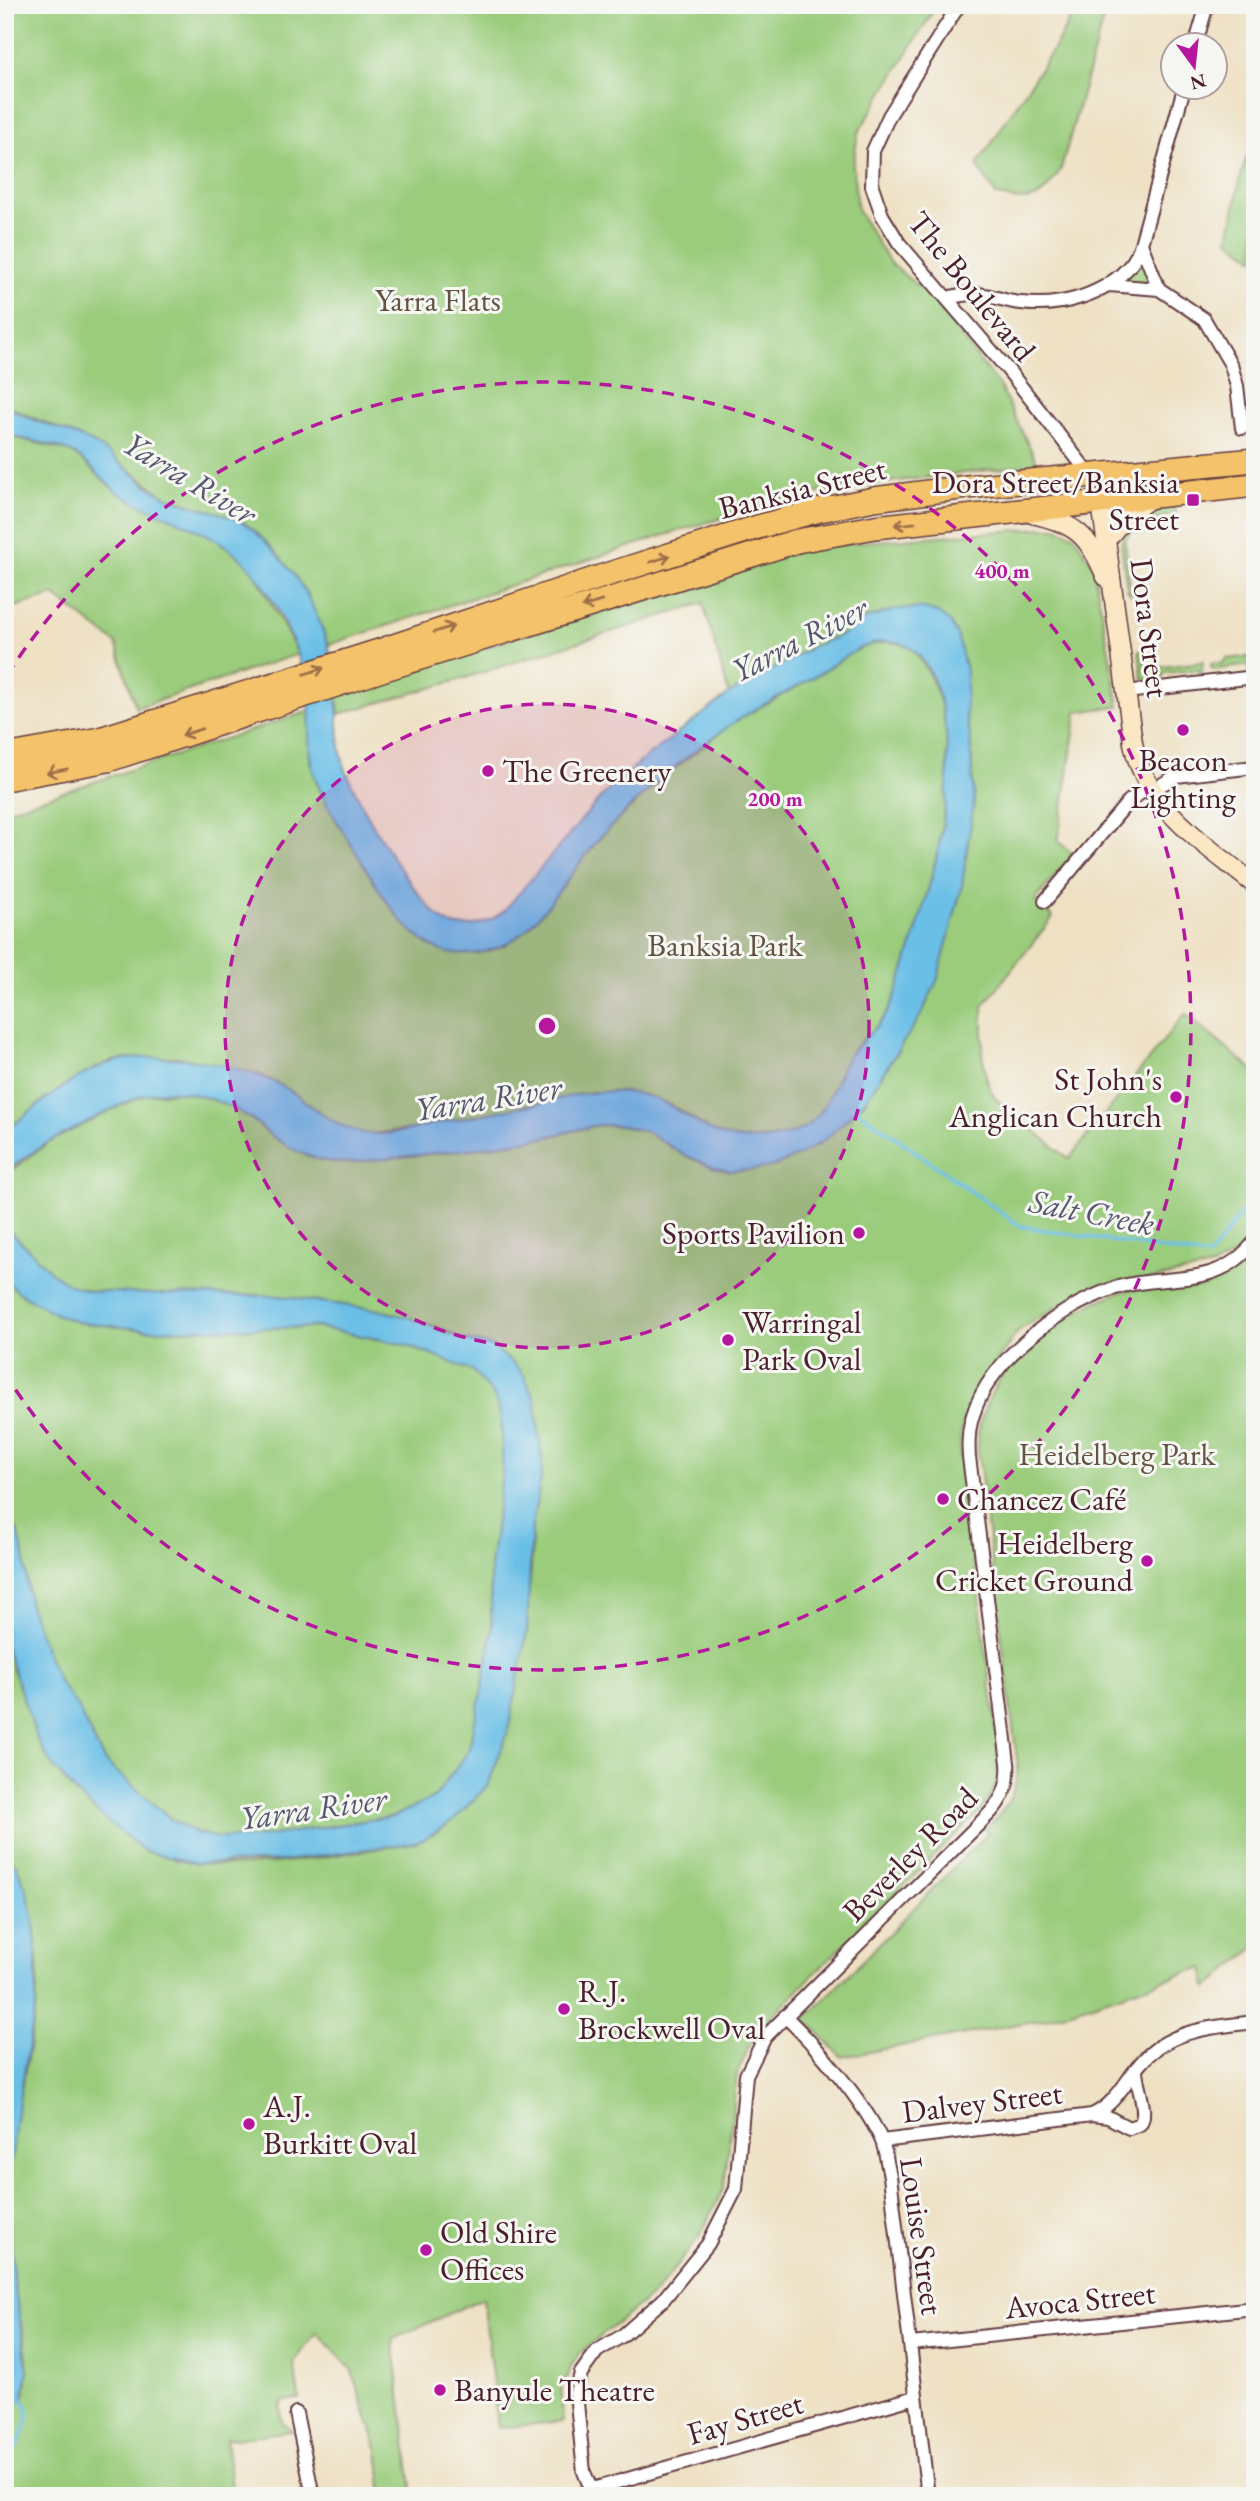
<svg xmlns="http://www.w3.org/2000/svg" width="1260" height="2501" viewBox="0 0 1260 2501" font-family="'EB Garamond',serif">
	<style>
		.green { fill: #9acc7c; stroke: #727654; stroke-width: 2 }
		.water { fill: #6bbfe7; stroke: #5a6f89; stroke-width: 2 }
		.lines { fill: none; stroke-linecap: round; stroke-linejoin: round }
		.stream { stroke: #6bbfe7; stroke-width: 3.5 }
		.street-casing { stroke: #633c42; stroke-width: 16 }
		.secondary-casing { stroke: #633c42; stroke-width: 21 }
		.highway-casing { stroke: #633c42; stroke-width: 26 }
		.street { stroke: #fff; stroke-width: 12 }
		.secondary { stroke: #fbe7c3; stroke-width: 18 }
		.highway { stroke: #f4c26a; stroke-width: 23 }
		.oneway { stroke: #9f704a }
		.ring { fill: none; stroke: #b5179e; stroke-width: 3.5; stroke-dasharray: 12 9 }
		.poi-dot { fill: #b5179e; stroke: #f6f6f2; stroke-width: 2.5 }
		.labels { text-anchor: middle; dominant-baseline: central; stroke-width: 6; stroke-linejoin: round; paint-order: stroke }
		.street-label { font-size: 32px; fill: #4a1f2b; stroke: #f6f6f2 }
		.park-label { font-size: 32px; fill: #625343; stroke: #f6f6f2 }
		.poi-label { font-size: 32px; fill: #4a1f2b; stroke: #f6f6f2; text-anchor: start }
		.water-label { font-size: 33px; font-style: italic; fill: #56576d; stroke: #f6f6f2 }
		.centre { fill: #b5179e; stroke: #f6f6f2; stroke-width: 3.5 }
		.ring-label { font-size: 21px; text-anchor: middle; font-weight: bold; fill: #b5179e; stroke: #f6f6f2; stroke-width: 6; stroke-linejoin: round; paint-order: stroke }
	</style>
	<rect width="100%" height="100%" fill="#f6f6f2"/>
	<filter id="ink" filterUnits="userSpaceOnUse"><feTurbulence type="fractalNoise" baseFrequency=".0143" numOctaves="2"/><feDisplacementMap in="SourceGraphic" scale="14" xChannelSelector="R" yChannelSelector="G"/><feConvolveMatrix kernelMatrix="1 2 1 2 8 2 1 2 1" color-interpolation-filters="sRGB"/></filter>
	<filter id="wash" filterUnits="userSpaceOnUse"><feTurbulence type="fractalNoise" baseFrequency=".00686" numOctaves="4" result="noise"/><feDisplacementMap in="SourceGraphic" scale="28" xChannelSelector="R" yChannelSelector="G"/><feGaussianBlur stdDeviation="1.57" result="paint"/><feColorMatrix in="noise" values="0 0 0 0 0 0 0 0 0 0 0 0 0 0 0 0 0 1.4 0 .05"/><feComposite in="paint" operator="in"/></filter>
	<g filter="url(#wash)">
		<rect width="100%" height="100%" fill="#eee0c2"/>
		<path class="green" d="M5,5H937L858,133L853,166L857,209L890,263L930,296L1000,387L1038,464L847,487L783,500L665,535L328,645L307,594L287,567L255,531L163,495L98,446L5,405Z
			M1078,5H1107L1061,169C1041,201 1032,205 996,195L977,165L1056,45Z
			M1255,135V259L1229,239L1241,174Z
			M1141,250L1155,286L1115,284Z
			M5,435L69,451L83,461L118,493L206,533L231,550L248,564L260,582L298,654L136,708L116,643L54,595L5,610Z
			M1174,506L1176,513L1157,520L1143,534L1134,531L1154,508Z
			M1127,520L1135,526L1125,540L1131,594L1127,590L1121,544Z
			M1043,528H1056L1074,535L1093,566L1119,706L1077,712L1058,841L1073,854L1035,900L1053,917L983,1006C984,1036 978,1072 995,1098L1069,1159L1185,1014L1255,1072V1233L1239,1252L1212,1267L1093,1291L1057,1307L1019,1330L980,1385L967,1411L961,1429L960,1453L999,1751C999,1777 998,1789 981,1810L756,2031L737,2074L724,2188L700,2236L654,2294L581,2352L571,2366L568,2377L561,2382L563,2421L498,2428L483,2298L393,2339L413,2496H383L378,2451L351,2369L317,2332L294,2362L299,2399L284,2401L280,2407L282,2423L292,2431L226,2439L233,2496H96L91,2492L89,2496H5V2406L23,2398C34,2367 21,2329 16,2298C12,2268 7,2234 7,2203C6,2100 61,1996 26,1894C20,1878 15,1865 5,1851V1644L38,1741L175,1860C245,1875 340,1854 411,1843L424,1839L455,1819L488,1785L508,1731L519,1669L531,1571L532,1524L541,1479L542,1461L535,1400L492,1346L462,1339L441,1328L378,1310L279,1296L152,1294L90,1291L70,1285L52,1273L5,1226V1175L51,1141L115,1108L148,1094L181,1092L201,1096L228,1105L250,1118L290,1148L412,1156L471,1149L547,1137L597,1125L623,1126L648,1132L682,1154L817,1146L864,1102L899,1050L974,801L970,737L966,717V670L899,609L867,618L846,633L814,646L729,694L703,603L455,681L339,714L337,696L614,605L801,550L852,543Z
			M888,642C915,644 918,654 930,676C968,749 937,865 914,940C906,963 901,988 889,1010C878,1031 855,1041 845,1062C831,1089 826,1121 794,1133C770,1142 735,1143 712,1131C697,1123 682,1109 666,1103C643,1095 618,1092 593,1092L413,1129L368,1134L349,1130L330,1121L290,1091L261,1075L179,1057L134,1059L111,1061L94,1069L44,1100L5,1132V811L310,711V762L325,799L347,837L476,953L507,944L605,832L659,781L734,722L823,672L852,652L870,645Z
			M1144,649L1146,669L1203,662L1201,678H1196L1200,672L1197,670L1165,673L1157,683L1142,678L1139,650Z
			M1248,657L1251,659V672H1249L1250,665L1214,670L1211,667V664L1224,663L1225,659Z
			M1255,1258V1947L1207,1988L1203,1967L1050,2018L842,2057L805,2019L988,1833L985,1829C1004,1812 1017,1793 1018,1767L977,1444C982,1378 1039,1325 1098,1301C1110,1296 1121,1290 1134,1289C1156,1287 1181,1293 1203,1286C1221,1281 1239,1267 1255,1258Z
			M5,1280L20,1293L56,1314L77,1322L149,1330L317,1327L403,1344L473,1371L495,1397L501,1418L503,1468L490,1568L492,1631L482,1691L468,1752L435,1797L395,1816L255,1838H218L196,1833L172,1820L104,1761L77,1706L59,1682L47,1654L29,1604L24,1556L18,1532L5,1513Z"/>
		<path class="water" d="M5,405C33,424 69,429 98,446C121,460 140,485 166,496C189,506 214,510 237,519C258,528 297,575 308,597C321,623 333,652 336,682C339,708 336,736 343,761C351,794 420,912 450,924C467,931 490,922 504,911L602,796L642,760L729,694L814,646L846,633L867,618L899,609L921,608L938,613L950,622L957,635L966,670V717L970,737L974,801L962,886L937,981L921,1015L864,1102L825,1140L800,1155L775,1166L753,1170L730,1171L715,1168L682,1154L648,1132L623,1126L597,1125L547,1137L471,1149L348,1163C316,1163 294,1152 269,1134C262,1128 256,1121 248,1117C220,1099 179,1085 145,1095C123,1102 102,1114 82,1125C55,1138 27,1153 5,1174V1132C33,1109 72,1076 106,1064C153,1047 248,1064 289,1090C316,1108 337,1131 372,1134C394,1135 417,1128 438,1123C474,1116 509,1109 544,1102C562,1098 580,1093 598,1092C615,1091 635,1092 651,1097C673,1104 690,1120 710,1130C734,1142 764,1142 789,1134C825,1124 830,1091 845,1062C855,1042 877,1032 888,1011C899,991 904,969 911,948C935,872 959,789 942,709C938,687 924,649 900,643C868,635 839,662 814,677C787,693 758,706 732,724C688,754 645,791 608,829C577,862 555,903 522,933C505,948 482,955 459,954C446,954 433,949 422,940C393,918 376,884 357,854C341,828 322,801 313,771C306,749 311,726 309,704C306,660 278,603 251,569C218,529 165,520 122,495C103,484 91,462 71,452C51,443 26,440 5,435Z
			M5,1226L52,1273L70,1285L90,1291L152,1294L279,1296L378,1310L411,1318L462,1339L492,1346L516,1366L525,1377L535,1400L542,1461L541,1479L532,1524L527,1632L508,1731L488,1785L455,1819L424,1839L411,1843L284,1861L196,1864L145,1851L109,1823L76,1793L52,1765L38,1741L7,1652L5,1644V1513L18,1532L24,1555L29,1604L47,1654L59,1682L77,1706L104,1761L172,1820L196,1833L218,1838H255L395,1816L435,1797L468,1752L482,1691L492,1631L490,1568L503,1468L501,1418L495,1397L473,1371L403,1344L317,1327L149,1330L77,1322L56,1314L20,1293L5,1280Z
			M5,1851L16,1865L26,1888L33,1915L36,1947V2004L16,2119L7,2204L15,2290L28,2371L23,2398L5,2406Z"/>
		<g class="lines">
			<path class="stream" d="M853,1107L1020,1226L1209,1257L1255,1194
				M5,2461C15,2454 30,2422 28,2410C27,2405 22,2400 19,2396"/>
		</g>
	</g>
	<g filter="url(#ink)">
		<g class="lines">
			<g class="street-casing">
				<path id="street" d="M959,5L889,116L873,151L872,186L882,215L899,243L1008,370L1090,475
					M1195,46L1207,5
					M1141,244L1159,289
					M1109,285L1159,289L1204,319L1231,365L1237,386L1242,428
					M947,298C959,295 972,292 984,295C996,297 1008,302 1021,303C1060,308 1107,295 1132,263C1136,258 1139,250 1141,244L1184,88
					M1126,692L1255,677
					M1151,791L1176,776L1255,767
					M1045,901L1129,801L1149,787
					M785,2016C816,2046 863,2100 881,2139C886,2150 887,2165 890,2176L928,2496
					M1092,2115L1108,2117L1129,2128L1140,2124C1149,2112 1136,2086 1136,2070
					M882,2141L1092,2115C1116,2104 1124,2083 1140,2064C1169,2029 1213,2027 1255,2022
					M911,2344L1255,2308
					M296,2413L313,2496
					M589,2490L916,2397
					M587,2496L589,2484L584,2472L576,2393L581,2373L597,2351L622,2336L663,2300L708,2244L736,2189L746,2075L765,2037L990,1813C1003,1799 1010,1783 1008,1763L969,1457C968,1443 968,1429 973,1415C991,1357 1066,1301 1122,1286C1173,1274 1219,1288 1255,1241"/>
			</g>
			<g class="secondary-casing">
				<path id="secondary" d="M1101,502L1133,743C1145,808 1207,845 1255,885
					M1032,514C1077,524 1088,535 1106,577
					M1107,539L1126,516L1151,498"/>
			</g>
			<g class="highway-casing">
				<path id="highway" d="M5,756L100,739L379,651L606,575L761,526L820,510L874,499L967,487L1255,460
					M5,779L108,760L385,669L797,541L875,527L1255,485"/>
			</g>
			<use href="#street" class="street"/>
			<use href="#secondary" class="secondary"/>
			<use href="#highway" class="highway"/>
		</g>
		<defs><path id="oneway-shaft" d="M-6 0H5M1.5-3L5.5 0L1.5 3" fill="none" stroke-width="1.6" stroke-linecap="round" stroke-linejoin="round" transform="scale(1.75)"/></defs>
		<g class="oneway">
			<use href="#oneway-shaft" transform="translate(905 524) rotate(174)"/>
			<use href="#oneway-shaft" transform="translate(660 559) rotate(-18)"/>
			<use href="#oneway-shaft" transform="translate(592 604) rotate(163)"/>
			<use href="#oneway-shaft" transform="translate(444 629) rotate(-18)"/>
			<use href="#oneway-shaft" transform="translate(314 671) rotate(-18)"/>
			<use href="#oneway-shaft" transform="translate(192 732) rotate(161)"/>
			<use href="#oneway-shaft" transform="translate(57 771) rotate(169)"/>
		</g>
	</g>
	<circle cx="547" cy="1026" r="322" fill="#b5179e" fill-opacity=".12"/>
	<g class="ring">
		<circle cx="547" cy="1026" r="322"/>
		<path d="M7 675A644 644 0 1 1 7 1377"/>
	</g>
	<g class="poi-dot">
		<rect x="1186" y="493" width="14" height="14" rx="3.5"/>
		<circle cx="1183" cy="730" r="7"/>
		<circle cx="488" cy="771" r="7"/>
		<circle cx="1176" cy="1097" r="7"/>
		<circle cx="859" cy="1233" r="7"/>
		<circle cx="728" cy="1340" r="7"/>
		<circle cx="943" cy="1499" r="7"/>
		<circle cx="1147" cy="1561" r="7"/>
		<circle cx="564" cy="2009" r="7"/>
		<circle cx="249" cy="2124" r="7"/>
		<circle cx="426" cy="2250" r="7"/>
		<circle cx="440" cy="2390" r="7"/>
	</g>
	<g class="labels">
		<g class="street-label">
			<text transform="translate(972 286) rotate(51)">The Boulevard</text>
			<text transform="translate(802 488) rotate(-14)">Banksia Street</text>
			<text transform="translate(1150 628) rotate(83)">Dora Street</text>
			<text transform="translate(910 1854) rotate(-45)">Beverley Road</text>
			<text transform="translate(982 2102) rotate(-7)">Dalvey Street</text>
			<text transform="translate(922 2236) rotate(82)">Louise Street</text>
			<text transform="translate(1080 2300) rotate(-6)">Avoca Street</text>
			<text transform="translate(745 2418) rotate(-16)">Fay Street</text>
		</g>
		<g class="park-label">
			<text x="438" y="300">Yarra Flats</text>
			<text x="725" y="945">Banksia Park</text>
			<text x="1117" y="1454">Heidelberg Park</text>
		</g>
		<g class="poi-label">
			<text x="1179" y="482" text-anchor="end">Dora Street/Banksia<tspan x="1179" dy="37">Street</tspan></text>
			<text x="1183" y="760" text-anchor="middle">Beacon<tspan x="1183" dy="37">Lighting</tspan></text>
			<text x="502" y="771">The Greenery</text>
			<text x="1162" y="1079" text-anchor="end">St John's<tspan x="1162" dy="37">Anglican Church</tspan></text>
			<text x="845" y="1233" text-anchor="end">Sports Pavilion</text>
			<text x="742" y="1322">Warringal<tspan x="742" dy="37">Park Oval</tspan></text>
			<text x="957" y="1499">Chancez Café</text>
			<text x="1133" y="1543" text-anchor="end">Heidelberg<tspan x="1133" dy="37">Cricket Ground</tspan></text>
			<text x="578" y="1991">R.J.<tspan x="578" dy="37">Brockwell Oval</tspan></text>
			<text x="263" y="2106">A.J.<tspan x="263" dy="37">Burkitt Oval</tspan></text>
			<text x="440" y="2232">Old Shire<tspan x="440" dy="37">Offices</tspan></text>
			<text x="454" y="2390">Banyule Theatre</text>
		</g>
		<g class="water-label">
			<text transform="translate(190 478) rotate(31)">Yarra River</text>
			<text transform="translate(799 639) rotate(-27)">Yarra River</text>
			<text transform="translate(488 1098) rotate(-9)">Yarra River</text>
			<text transform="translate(1092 1212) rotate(11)">Salt Creek</text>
			<text transform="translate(313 1808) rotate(-8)">Yarra River</text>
		</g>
	</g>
	<circle cx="547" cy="1026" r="10" class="centre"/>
	<g class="ring-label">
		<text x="1002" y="578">400 m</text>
		<text x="775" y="806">200 m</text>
	</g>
	<rect width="1260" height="2501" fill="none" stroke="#f6f6f2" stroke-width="28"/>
	<g transform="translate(1194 66) rotate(165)"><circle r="33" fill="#f6f6f2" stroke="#b1a0a2" stroke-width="2"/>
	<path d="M0-5L12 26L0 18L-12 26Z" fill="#b5179e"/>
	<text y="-10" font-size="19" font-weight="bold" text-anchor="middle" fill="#4a1f2b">N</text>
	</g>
</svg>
